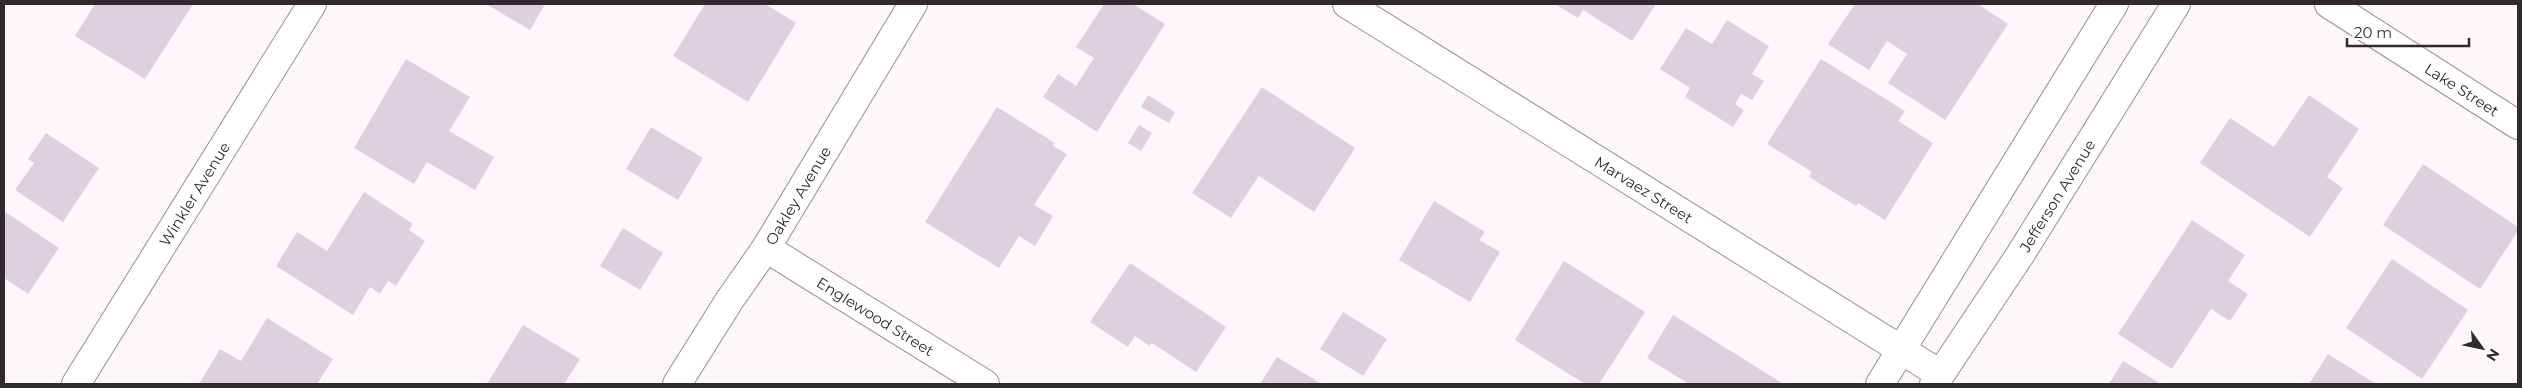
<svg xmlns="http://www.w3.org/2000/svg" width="2522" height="388" viewBox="0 0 2522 388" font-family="Montserrat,sans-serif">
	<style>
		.building { fill: #dfd0dd }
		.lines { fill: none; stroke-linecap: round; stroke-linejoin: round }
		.minor-casing { stroke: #9a8b98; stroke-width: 30 }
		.minor { stroke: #fff; stroke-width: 28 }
		.labels { text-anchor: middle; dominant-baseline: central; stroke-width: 5; stroke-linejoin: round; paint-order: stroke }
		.street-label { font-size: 15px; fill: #302a2f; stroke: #fff }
	</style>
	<rect width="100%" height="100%" fill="#fdf7fc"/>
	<path class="building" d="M95,4H193L145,79L75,36Z
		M486,4H545L530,30Z
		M705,4H765L796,23L748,102L673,56Z
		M1104,4H1133L1165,24L1097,132L1043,97L1058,74L1076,86L1094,58L1076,47Z
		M1555,4H1656L1632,41L1583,10L1578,18Z
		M1855,4H1978L2008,24L1945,120L1888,83L1907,54L1887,41L1869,70L1828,44Z
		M1727,20L1769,46L1752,74L1764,81L1752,100L1741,94L1735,104L1744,110L1733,127L1685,97L1690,88L1660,69L1686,28L1712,44Z
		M406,59L470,97L449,131L494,157L475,190L427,162L414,184L354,148Z
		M1821,59L1905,111L1898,121L1933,143L1885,220L1858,203L1856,206L1809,177L1812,172L1767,144Z
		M1262,87L1355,148L1314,212L1259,176L1231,218L1192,193Z
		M1148,95L1175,112L1169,123L1141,107Z
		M2309,95L2359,129L2327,177L2343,188L2310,237L2200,163L2230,118L2274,147Z
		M997,107L1055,143L1053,146L1067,154L1034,205L1053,216L1035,246L1019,236L999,268L925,222Z
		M1139,125L1152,133L1141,151L1128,143Z
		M651,127L703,158L678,200L626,169Z
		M46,133L99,168L63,222L15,190L34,163L28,159Z
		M2423,164L2518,227V231L2480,289L2383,225Z
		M364,192L413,224L409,230L425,241L396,286L388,281L380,294L370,287L353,315L276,266L297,232L327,251Z
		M1434,201L1485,232L1479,240L1500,252L1470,302L1399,260Z
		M4,211L59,248L28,294L4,278Z
		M2192,220L2245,255L2228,281L2248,294L2230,321L2211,309L2172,369L2118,334Z
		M623,228L663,253L640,290L600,266Z
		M2392,259L2468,310L2422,379L2346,328Z
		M1564,261L1645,312L1599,384H1585L1515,340Z
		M1130,263L1226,327L1196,372L1152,343L1150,346L1135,336L1128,347L1090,322Z
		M1343,312L1387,339L1363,376L1320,349Z
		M1673,315L1782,383L1781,384H1689L1647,358Z
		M267,318L333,359L317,384H199L220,349L241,361Z
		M523,325L580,359L564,384H487Z
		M2328,354L2376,384H2309Z
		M1277,357L1322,384H1260Z
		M2123,361L2161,384H2109Z"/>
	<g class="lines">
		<g class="minor-casing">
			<g id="minor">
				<path id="s1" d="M1347,4L1940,374"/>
				<path id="s2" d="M2329,4L2518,125"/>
				<path id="s3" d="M766,248L985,384"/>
				<path id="s4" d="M76,384L312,4"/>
				<path id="s5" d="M677,384L729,301L766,248L913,4"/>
				<path d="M1880,384L2114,4"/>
				<path id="s6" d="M1934,384L2020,255L2176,4"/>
			</g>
		</g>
		<use href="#minor" class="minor"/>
	</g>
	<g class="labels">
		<g class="street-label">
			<text stroke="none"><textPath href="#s2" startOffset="158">Lake Street</textPath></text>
			<text stroke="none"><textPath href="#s1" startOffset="350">Marvaez Street</textPath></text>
			<text stroke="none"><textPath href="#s4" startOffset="224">Winkler Avenue</textPath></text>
			<text stroke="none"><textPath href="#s5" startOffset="224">Oakley Avenue</textPath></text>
			<text stroke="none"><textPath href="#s6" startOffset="225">Jefferson Avenue</textPath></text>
			<text stroke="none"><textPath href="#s3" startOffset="129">Englewood Street</textPath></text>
		</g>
	</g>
	<rect width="2522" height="388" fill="none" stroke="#302a2f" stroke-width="10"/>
	<g transform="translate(2482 348) rotate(123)" stroke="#ffffff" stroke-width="4" paint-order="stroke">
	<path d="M0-4L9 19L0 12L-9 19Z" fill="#302a2f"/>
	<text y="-8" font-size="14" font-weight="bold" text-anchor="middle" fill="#302a2f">N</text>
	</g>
	<path d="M2347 38v8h122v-8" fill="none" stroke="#302a2f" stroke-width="2.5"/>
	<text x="2354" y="38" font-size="15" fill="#302a2f" stroke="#ffffff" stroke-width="4" paint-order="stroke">20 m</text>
</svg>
